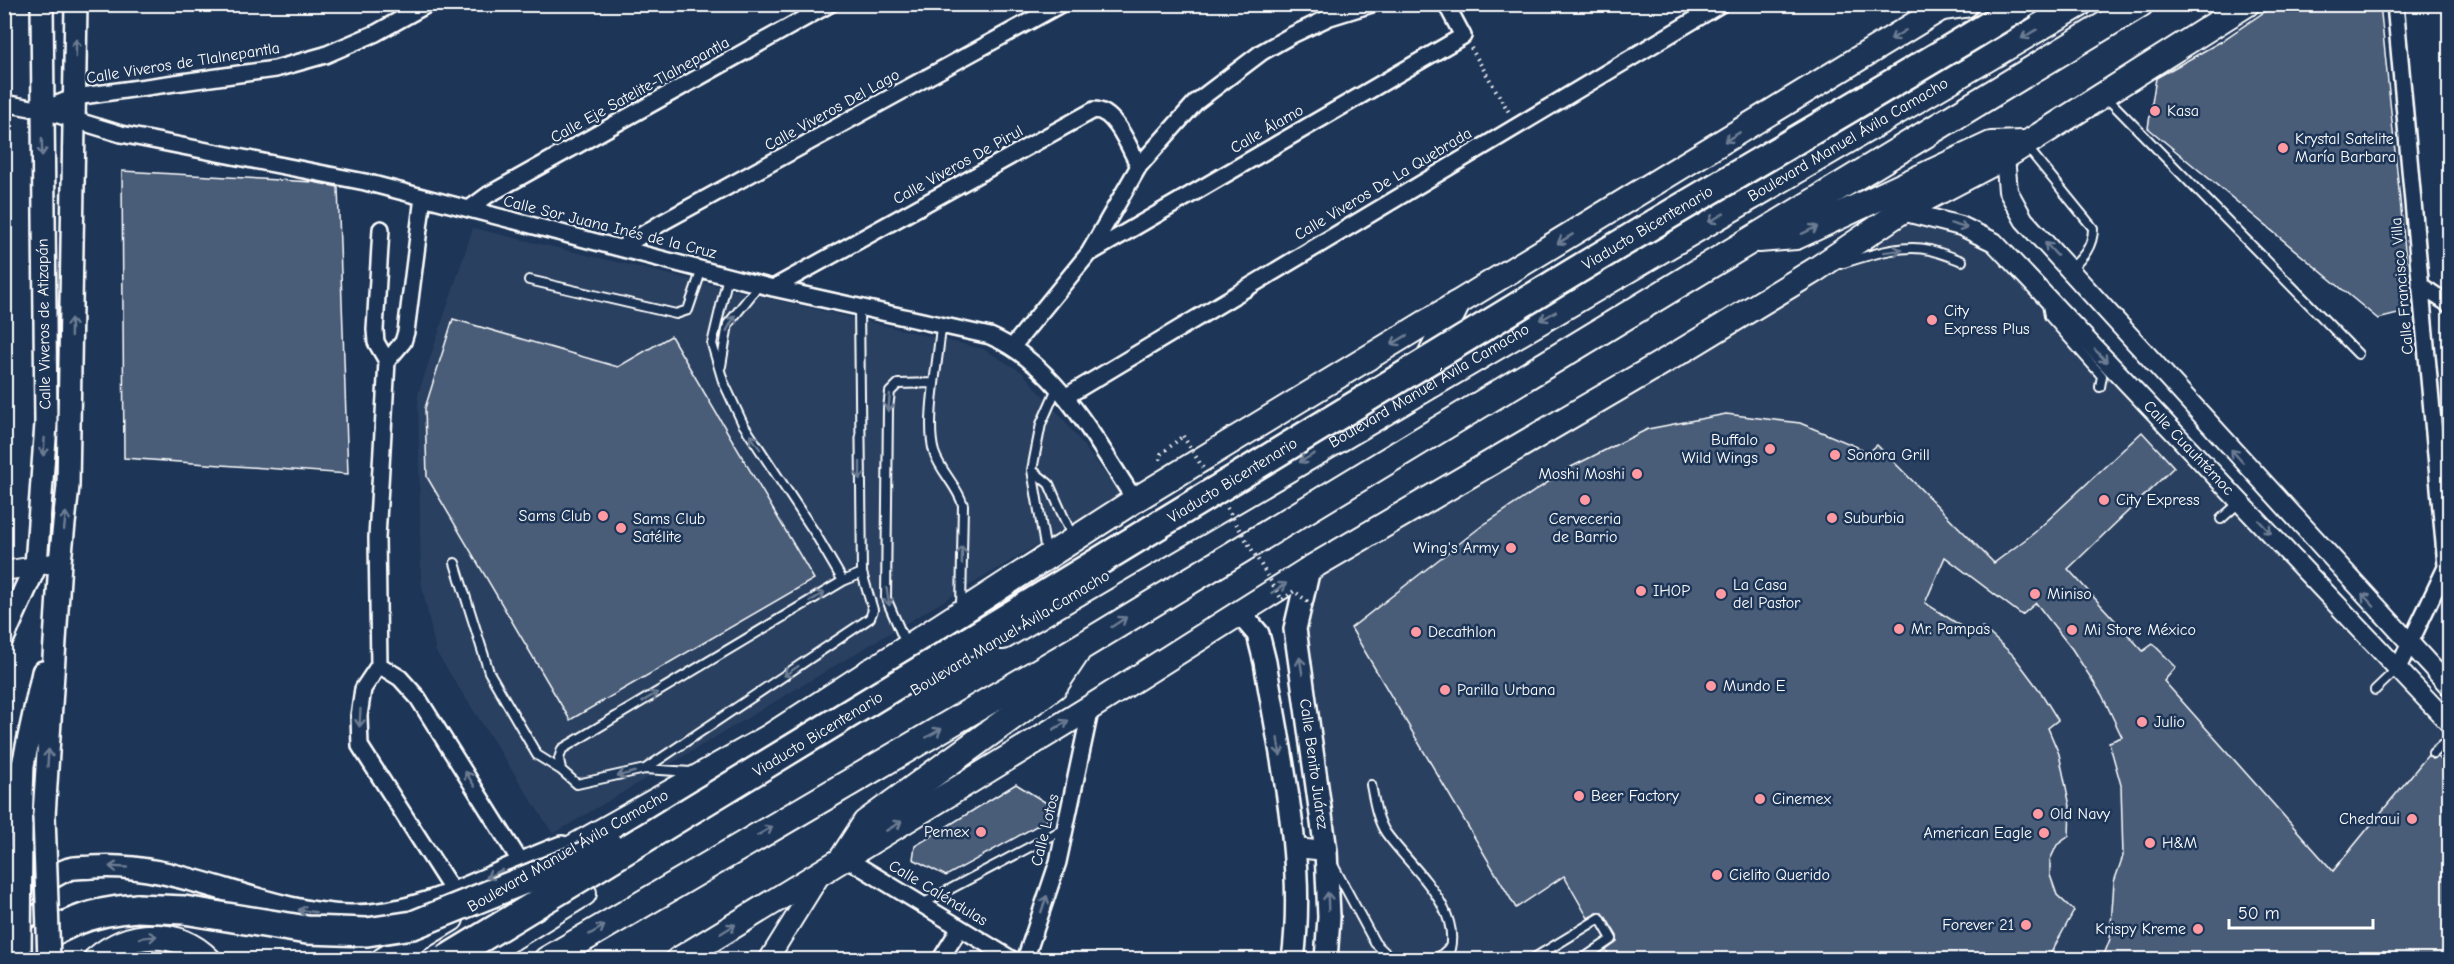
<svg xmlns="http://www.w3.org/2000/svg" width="2454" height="964" viewBox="0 0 2454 964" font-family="'Comic Neue',sans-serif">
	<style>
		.built { fill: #2a4161 }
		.building { fill: #4a5d79; stroke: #fff; stroke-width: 1.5 }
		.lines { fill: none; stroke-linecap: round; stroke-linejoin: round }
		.service-casing { stroke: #fff; stroke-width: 12 }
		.minor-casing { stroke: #fff; stroke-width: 20 }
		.tertiary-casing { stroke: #fff; stroke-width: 22 }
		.secondary-casing { stroke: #fff; stroke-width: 26 }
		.primary-casing { stroke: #fff; stroke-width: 28 }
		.trunk-casing { stroke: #fff; stroke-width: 30 }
		.motorway-casing { stroke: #fff; stroke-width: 32 }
		.path { stroke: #fff; stroke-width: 4; stroke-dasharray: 1.5 4.5; stroke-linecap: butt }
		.service { stroke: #1d3557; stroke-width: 8 }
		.minor { stroke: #1d3557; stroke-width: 15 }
		.tertiary { stroke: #1d3557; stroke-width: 18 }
		.secondary { stroke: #1d3557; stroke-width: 21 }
		.primary { stroke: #1d3557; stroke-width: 24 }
		.trunk { stroke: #1d3557; stroke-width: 26 }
		.motorway { stroke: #1d3557; stroke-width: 27 }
		.secondary-bridge-casing { stroke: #fff; stroke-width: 26; stroke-linecap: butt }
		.motorway-bridge-casing { stroke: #fff; stroke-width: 32; stroke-linecap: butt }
		.path-bridge { stroke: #fff; stroke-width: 4; stroke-dasharray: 1.5 4.5; stroke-linecap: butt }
		.secondary-bridge { stroke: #1d3557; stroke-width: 21 }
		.motorway-bridge { stroke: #1d3557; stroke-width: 27 }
		.oneway { stroke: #6c7c92 }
		.poi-dot { fill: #ff9aa2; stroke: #1d3557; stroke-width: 2 }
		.labels { text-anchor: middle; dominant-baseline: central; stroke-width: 5; stroke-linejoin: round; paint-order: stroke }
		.street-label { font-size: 16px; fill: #fff; stroke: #1d3557 }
		.poi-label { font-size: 16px; fill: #fff; stroke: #1d3557; text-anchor: start }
	</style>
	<rect width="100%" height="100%" fill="#1d3557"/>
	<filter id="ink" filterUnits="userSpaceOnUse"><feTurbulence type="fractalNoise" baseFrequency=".0167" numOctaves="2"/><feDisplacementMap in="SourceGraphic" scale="12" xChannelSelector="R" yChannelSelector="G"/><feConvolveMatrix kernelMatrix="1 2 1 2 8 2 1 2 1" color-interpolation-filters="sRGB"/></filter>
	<g filter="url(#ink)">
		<path class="built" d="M1902,211L1978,233L2449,724V959H1326L1295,629L1309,569Z
			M473,228L983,349L1022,372L1064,420L1121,495L553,834L436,652L421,581L418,395Z"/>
		<path class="building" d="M2276,4H2380L2406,259V312L2378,319L2148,128L2156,78L2220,42Z
			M122,171L313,182L338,187L348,474L124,458Z
			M453,319L618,367L671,336L814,579L570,720L427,477L425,408Z
			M1726,414L1800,423L1869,452L1877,445L1994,563L2034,533L2142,432L2174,467L2068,569L2143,651L2153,644L2176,667L2164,681L2333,871L2428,755L2432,759L2437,757L2450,768V960H2102L2110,939L2114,882L2123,856L2121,785L2109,742L2122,737L2102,695L2072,649L2036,603L2022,615L1945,557L1925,603L1975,635L1982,627L2013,655L2040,691L2058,720L2048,728L2059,754L2070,806L2069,836L2057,845L2050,860V875L2057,895L2074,911L2047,960H1611L1606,950L1617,942V936L1603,913H1597L1588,918L1564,876L1516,908L1351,628L1483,525L1571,467L1648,429Z
			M1016,784L1048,804L1049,819L946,876L913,859L915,846Z"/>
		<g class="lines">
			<g class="service-casing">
				<path id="service" d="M2106,97L2358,354
					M2027,147L2093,228C2093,247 2083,257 2070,270
					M1840,264C1867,256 1902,243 1930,250C1941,253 1952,257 1962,261
					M529,280L676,314L688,310L702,269
					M2047,305L2049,316L2102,376L2100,387
					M941,325C939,358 925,421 934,452C940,471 957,485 963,505L961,608
					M721,366L728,324L760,284
					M1032,470L1049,484L1072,536
					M2221,519L2240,502
					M1046,552L1032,470L1041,424L1057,388
					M455,563L489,672L537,755L561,770
					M843,581L862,573L859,307
					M906,644L886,598L888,409L890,392L898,384L934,383
					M2375,690L2398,668
					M2433,753L2450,738
					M645,769L870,618L873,610L862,573
					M691,772L645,769L577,784L561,770L559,759L562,749L843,581L815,533L743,424L723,381L712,344L728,276
					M1371,785C1374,800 1377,820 1386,833C1411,868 1469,913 1446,960
					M1332,863L1375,943L1393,960
					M922,904L1064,829
					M1436,960L1449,948
					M1531,960L1600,918L1612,939L1581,960"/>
			</g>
			<g class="minor-casing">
				<path id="minor" d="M2395,4L2446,565
					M4,103L42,110L121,134L365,182L773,288L990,336C1058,365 1096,442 1135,500
					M42,110L75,97L275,69L325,55L376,33L428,4
					M469,209L488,195L830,4
					M381,229L375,330L376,342L387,361L377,538L379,665L363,689L359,716L360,746L454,893
					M621,248L663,222L1061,4
					M1092,252L1463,36L1446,4
					M2420,285L2450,305
					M773,288L1094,110C1116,110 1130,150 1139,166
					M1013,346L1089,253L1139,166L1196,102L1262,52L1292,35L1330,17L1372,4
					M387,361L403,342L406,332L423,197
					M1065,397L1721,4
					M379,665L400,678L418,698L520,861
					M2398,668L2450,559
					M844,857L1013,960
					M940,960L960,928
					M1025,960L1058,862L1091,707"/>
			</g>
			<g class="tertiary-casing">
				<g id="tertiary">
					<path d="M2005,157L2008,191L2024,220L2450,687"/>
					<path id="s1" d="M1902,211L1961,226L1994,242L2450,724"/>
					<path d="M4,571L60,562"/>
					<path d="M1296,848L1326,851"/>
					<path d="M768,960L822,873"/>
				</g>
			</g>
			<g class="secondary-casing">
				<g id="secondary">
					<path id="s2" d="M1309,569L1295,629L1326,851L1329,917L1326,960"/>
					<path d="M1240,613L1258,634L1265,662C1281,760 1306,859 1293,960"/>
					<path d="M4,636L36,565L46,424L42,4"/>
					<path d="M44,816L60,562L68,486L76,4"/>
					<path d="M21,825L23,765L43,672"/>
					<path d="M4,912C21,899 49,876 69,869C76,867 85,868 92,867C179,860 263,915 351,916C428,916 492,872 562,847"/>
				</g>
			</g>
			<g class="primary-casing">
				<path id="primary" d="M545,863L767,738L1135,500L1948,4
					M95,960C129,930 177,928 209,960
					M383,960L451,919
					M678,960L1091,707L1309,569L1682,351L1815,270L1902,211L2005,157L2247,4"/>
			</g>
			<g class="trunk-casing">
				<g id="trunk">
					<path d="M1944,7L1965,4"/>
					<path d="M1759,239L1796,236L1991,145L2024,144"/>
					<path d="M1424,369L1456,305"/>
					<path id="s3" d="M1003,636L2079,4"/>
					<path d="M870,672L929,669"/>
					<path d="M844,857L866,823L1054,686L1076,653"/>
					<path d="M474,960L583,893"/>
					<path d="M547,960L1079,648L2140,4"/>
				</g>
			</g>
			<g class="motorway-casing">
				<path id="motorway" d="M16,960C51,926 90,911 137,908"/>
			</g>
			<path class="path" d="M1471,48L1510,114
				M1160,460L1161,454L1183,436"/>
			<use href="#service" class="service"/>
			<use href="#minor" class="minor"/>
			<use href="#tertiary" class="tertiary"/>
			<use href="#secondary" class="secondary"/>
			<use href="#primary" class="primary"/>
			<use href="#trunk" class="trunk"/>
			<use href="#motorway" class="motorway"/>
			<g class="secondary-bridge-casing">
				<path id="secondary-bridge" d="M44,816L49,960
					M20,960L21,825"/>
			</g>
			<g class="motorway-bridge-casing">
				<g id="motorway-bridge">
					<path d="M137,908L184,910L307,930L367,932L413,925L609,846"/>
					<path id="s4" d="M445,960C814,739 1179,512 1546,289C1704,192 1866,101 2024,4"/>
				</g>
			</g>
			<path class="path-bridge" d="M1183,436L1206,473
				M1227,508L1282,600L1294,591L1316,608"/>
			<use href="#secondary-bridge" class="secondary-bridge"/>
			<use href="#motorway-bridge" class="motorway-bridge"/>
		</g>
		<defs><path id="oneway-shaft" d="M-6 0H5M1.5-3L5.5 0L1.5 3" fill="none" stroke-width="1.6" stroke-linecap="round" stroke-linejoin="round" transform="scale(1.5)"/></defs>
		<g class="oneway">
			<use href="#oneway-shaft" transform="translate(2029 34) rotate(150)"/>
			<use href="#oneway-shaft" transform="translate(1898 35) rotate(148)"/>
			<use href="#oneway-shaft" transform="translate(76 48) rotate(-89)"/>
			<use href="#oneway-shaft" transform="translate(1732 137) rotate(149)"/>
			<use href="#oneway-shaft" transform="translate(42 147) rotate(89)"/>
			<use href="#oneway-shaft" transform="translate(1716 218) rotate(150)"/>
			<use href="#oneway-shaft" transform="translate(1959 226) rotate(17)"/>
			<use href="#oneway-shaft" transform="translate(1810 230) rotate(-25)"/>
			<use href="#oneway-shaft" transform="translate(1565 239) rotate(149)"/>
			<use href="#oneway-shaft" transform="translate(2051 249) rotate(-133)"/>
			<use href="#oneway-shaft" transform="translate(1893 251) rotate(-7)"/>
			<use href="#oneway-shaft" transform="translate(1548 316) rotate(150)"/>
			<use href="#oneway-shaft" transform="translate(731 323) rotate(-61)"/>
			<use href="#oneway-shaft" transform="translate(71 327) rotate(-89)"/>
			<use href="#oneway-shaft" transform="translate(1399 340) rotate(149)"/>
			<use href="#oneway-shaft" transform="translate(2101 356) rotate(46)"/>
			<use href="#oneway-shaft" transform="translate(889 403) rotate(96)"/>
			<use href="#oneway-shaft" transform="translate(755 442) rotate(-125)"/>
			<use href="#oneway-shaft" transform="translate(44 447) rotate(94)"/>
			<use href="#oneway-shaft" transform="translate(2237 456) rotate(-132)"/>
			<use href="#oneway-shaft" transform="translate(1307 458) rotate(150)"/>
			<use href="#oneway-shaft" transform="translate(860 471) rotate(90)"/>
			<use href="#oneway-shaft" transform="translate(65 521) rotate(-84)"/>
			<use href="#oneway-shaft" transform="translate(2265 527) rotate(47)"/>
			<use href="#oneway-shaft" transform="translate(962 555) rotate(-89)"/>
			<use href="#oneway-shaft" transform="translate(1279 588) rotate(-33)"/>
			<use href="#oneway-shaft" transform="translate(817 597) rotate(-31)"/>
			<use href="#oneway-shaft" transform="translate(888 597) rotate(81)"/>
			<use href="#oneway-shaft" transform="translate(2368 600) rotate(-133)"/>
			<use href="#oneway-shaft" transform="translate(1119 622) rotate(-33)"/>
			<use href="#oneway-shaft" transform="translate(1301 666) rotate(-99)"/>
			<use href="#oneway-shaft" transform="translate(791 671) rotate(146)"/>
			<use href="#oneway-shaft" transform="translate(650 697) rotate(-31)"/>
			<use href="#oneway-shaft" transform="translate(360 718) rotate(93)"/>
			<use href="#oneway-shaft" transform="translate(1061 725) rotate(-31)"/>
			<use href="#oneway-shaft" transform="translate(934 733) rotate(-30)"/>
			<use href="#oneway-shaft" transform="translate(1279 747) rotate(81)"/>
			<use href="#oneway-shaft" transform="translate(48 758) rotate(-86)"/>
			<use href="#oneway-shaft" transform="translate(626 774) rotate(166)"/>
			<use href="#oneway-shaft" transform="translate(470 779) rotate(-122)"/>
			<use href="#oneway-shaft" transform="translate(894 826) rotate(-31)"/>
			<use href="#oneway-shaft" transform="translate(765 831) rotate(-30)"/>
			<use href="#oneway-shaft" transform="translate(118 867) rotate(-177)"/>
			<use href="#oneway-shaft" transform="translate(494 874) rotate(153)"/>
			<use href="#oneway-shaft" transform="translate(1328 901) rotate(-92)"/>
			<use href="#oneway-shaft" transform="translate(1044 904) rotate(-71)"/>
			<use href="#oneway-shaft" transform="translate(307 911) rotate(-172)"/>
			<use href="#oneway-shaft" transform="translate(728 929) rotate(-32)"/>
			<use href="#oneway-shaft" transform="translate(597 930) rotate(-30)"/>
			<use href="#oneway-shaft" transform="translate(148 937) rotate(-7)"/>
		</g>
	</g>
	<g class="poi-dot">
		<circle cx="2155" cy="111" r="6"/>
		<circle cx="2283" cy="148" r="6"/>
		<circle cx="1932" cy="320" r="6"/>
		<circle cx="1770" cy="449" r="6"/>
		<circle cx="1835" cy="455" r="6"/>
		<circle cx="1637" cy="474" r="6"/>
		<circle cx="1585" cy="500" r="6"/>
		<circle cx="2104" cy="500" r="6"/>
		<circle cx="603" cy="516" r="6"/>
		<circle cx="1832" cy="518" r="6"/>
		<circle cx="621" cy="528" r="6"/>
		<circle cx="1511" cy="548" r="6"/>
		<circle cx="1641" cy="591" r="6"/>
		<circle cx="1721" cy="594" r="6"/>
		<circle cx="2035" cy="594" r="6"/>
		<circle cx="1899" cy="629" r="6"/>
		<circle cx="2072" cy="630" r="6"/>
		<circle cx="1416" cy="632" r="6"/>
		<circle cx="1711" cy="686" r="6"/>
		<circle cx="1445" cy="690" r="6"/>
		<circle cx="2142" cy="722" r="6"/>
		<circle cx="1579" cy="796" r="6"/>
		<circle cx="1760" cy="799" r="6"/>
		<circle cx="2038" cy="814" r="6"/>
		<circle cx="2412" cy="819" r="6"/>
		<circle cx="981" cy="832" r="6"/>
		<circle cx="2044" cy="833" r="6"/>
		<circle cx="2150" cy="843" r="6"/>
		<circle cx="1717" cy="875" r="6"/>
		<circle cx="2026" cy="925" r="6"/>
		<circle cx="2198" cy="929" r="6"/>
	</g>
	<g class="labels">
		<g class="street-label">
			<text transform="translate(183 63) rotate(-9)">Calle Viveros de Tlalnepantla</text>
			<text transform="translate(640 90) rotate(-29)">Calle Eje Satelite-Tlalnepantla</text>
			<text transform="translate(832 110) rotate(-29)">Calle Viveros Del Lago</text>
			<text transform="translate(1267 129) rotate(-30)">Calle Álamo</text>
			<text stroke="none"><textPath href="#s3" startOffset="980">Boulevard Manuel Ávila Camacho</textPath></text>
			<text transform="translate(958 165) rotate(-29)">Calle Viveros De Pirul</text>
			<text transform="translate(1383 184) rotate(-31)">Calle Viveros De La Quebrada</text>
			<text transform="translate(610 227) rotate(14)">Calle Sor Juana Inés de la Cruz</text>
			<text stroke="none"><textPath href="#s4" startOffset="1408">Viaducto Bicentenario</textPath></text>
			<text transform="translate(2402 286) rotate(-95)">Calle Francisco Villa</text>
			<text transform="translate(44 324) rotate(-91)">Calle Viveros de Atizapán</text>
			<text stroke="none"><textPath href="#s3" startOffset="494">Boulevard Manuel Ávila Camacho</textPath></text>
			<text stroke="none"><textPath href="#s1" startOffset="381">Calle Cuauhtémoc</textPath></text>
			<text stroke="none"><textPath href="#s4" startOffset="922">Viaducto Bicentenario</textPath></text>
			<text transform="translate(1010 633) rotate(-31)">Boulevard Manuel Ávila Camacho</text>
			<text stroke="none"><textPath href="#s4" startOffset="436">Viaducto Bicentenario</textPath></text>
			<text stroke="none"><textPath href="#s2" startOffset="198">Calle Benito Juárez</textPath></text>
			<text transform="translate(1045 830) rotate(-76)">Calle Lotos</text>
			<text transform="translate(568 851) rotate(-30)">Boulevard Manuel Ávila Camacho</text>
			<text transform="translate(938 893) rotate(31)">Calle Caléndulas</text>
		</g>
		<g class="poi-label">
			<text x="2167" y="111">Kasa</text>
			<text x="2295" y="139">Krystal Satelite<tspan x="2295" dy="18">María Barbara</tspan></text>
			<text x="1944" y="311">City<tspan x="1944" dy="18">Express Plus</tspan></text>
			<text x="1758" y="440" text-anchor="end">Buffalo<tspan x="1758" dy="18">Wild Wings</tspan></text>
			<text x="1847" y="455">Sonora Grill</text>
			<text x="1625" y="474" text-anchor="end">Moshi Moshi</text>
			<text x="2116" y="500">City Express</text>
			<text x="591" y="516" text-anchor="end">Sams Club</text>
			<text x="1844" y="518">Suburbia</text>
			<text x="633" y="519">Sams Club<tspan x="633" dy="18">Satélite</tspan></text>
			<text x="1585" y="519" text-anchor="middle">Cerveceria<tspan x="1585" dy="18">de Barrio</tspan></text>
			<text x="1499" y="548" text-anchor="end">Wing's Army</text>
			<text x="1733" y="585">La Casa<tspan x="1733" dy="18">del Pastor</tspan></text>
			<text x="1653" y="591">IHOP</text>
			<text x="2047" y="594">Miniso</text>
			<text x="1911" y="629">Mr. Pampas</text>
			<text x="2084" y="630">Mi Store México</text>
			<text x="1428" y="632">Decathlon</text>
			<text x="1723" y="686">Mundo E</text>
			<text x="1457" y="690">Parilla Urbana</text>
			<text x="2154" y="722">Julio</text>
			<text x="1591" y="796">Beer Factory</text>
			<text x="1772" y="799">Cinemex</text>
			<text x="2050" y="814">Old Navy</text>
			<text x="2400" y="819" text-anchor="end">Chedraui</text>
			<text x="969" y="832" text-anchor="end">Pemex</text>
			<text x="2032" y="833" text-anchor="end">American Eagle</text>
			<text x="2162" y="843">H&amp;M</text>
			<text x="1729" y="875">Cielito Querido</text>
			<text x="2014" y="925" text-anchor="end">Forever 21</text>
			<text x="2186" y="929" text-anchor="end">Krispy Kreme</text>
		</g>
	</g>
	<rect width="2454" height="964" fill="none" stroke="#1d3557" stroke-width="24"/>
	<rect x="12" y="12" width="2430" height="940" fill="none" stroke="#fff" stroke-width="2" filter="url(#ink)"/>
	<path d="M2229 919v9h144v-9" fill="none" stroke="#ffffff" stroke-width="3"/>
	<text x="2238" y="919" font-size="18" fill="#ffffff" stroke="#1d3557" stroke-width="4.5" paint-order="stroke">50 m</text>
</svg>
